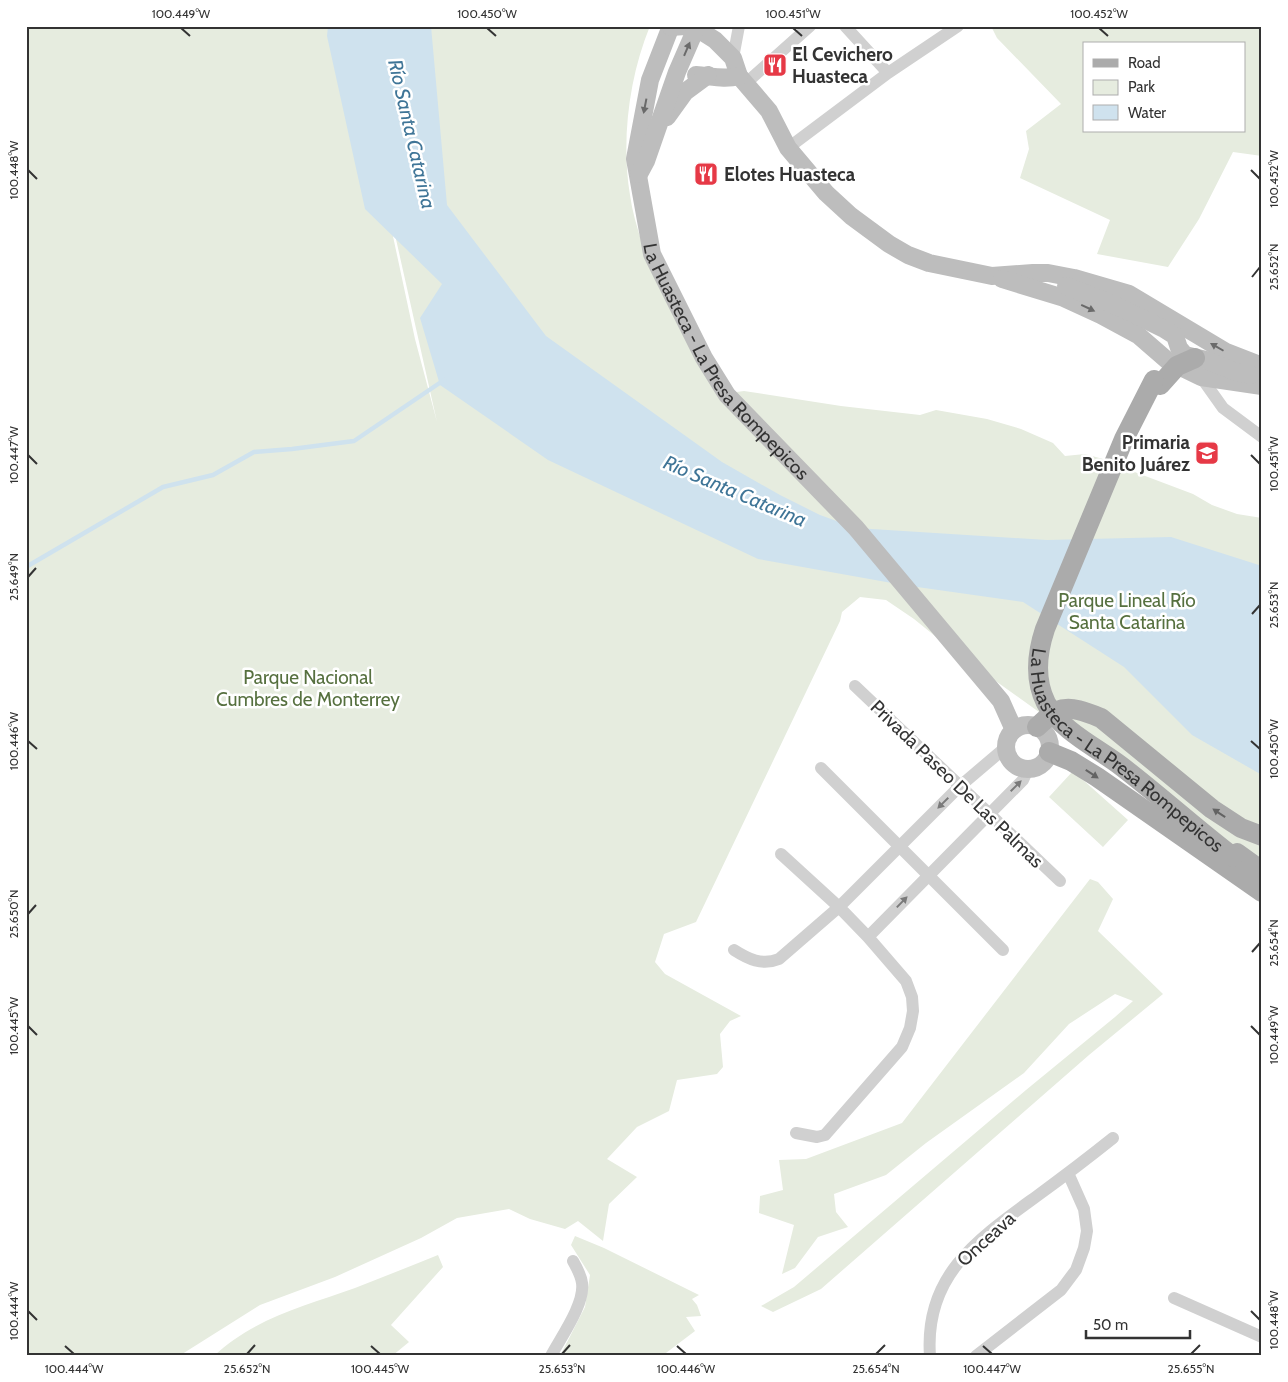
<svg xmlns="http://www.w3.org/2000/svg" width="1288" height="1382" viewBox="0 0 1288 1382" font-family="Cabin,sans-serif">
	<style>
		.green { fill: #e6ecdf; fill-rule: evenodd }
		.water { fill: #cfe2ee }
		.lines { fill: none; stroke-linecap: round; stroke-linejoin: round }
		.stream { stroke: #cfe2ee; stroke-width: 4.5 }
		.street { stroke: #d0d0d0; stroke-width: 12 }
		.secondary { stroke: #bdbdbd; stroke-width: 18 }
		.primary { stroke: #ababab; stroke-width: 20 }
		.primary-bridge { stroke: #ababab; stroke-width: 20 }
		.oneway { fill: #6a6a6a }
		.oneway2 { fill: #636363 }
		.oneway3 { fill: #7a7a7a }
		.ticks { fill: none; stroke: #333; stroke-width: 2 }
		.labels { text-anchor: middle; dominant-baseline: central; stroke-width: 5; stroke-linejoin: round; paint-order: stroke }
		.poi-label { font-size: 19px; font-weight: bold; fill: #333; stroke: #fff; text-anchor: start }
		.street-label { font-size: 19px; fill: #333; stroke: #fff }
		.park-label { font-size: 19px; fill: #56703f; stroke: #fff }
		.water-label { font-size: 20px; font-style: italic; fill: #3f7597; stroke: #fff }
		.neatline { fill: none; stroke: #333; stroke-width: 2 }
		.ticks-label { font-size: 12px; text-anchor: middle; fill: #333 }
	</style>
	<rect width="100%" height="100%" fill="#fff"/>
	<path class="green" d="M26,26H650C629,77 621,141 630,195C632,211 637,227 642,243L722,394L744,391L841,406L920,415L936,410L987,419L1021,429L1053,443L1065,456L1085,454L1121,464L1132,471L1193,494L1212,505L1237,514L1262,518V872L951,649L914,619L886,600L860,597L842,612L840,621L696,922L664,934L655,962L665,974L741,1016L730,1021L720,1034L723,1067L717,1074L677,1080L669,1111L637,1127L607,1159L637,1177L609,1204L603,1241L578,1221L565,1229L530,1219L509,1209L457,1218L421,1238L335,1277L260,1305L179,1356H26ZM364,101H365L437,422L415,339Z
		M991,26H1262V156L1233,152L1199,219L1168,267L1097,254L1110,220L1020,178L1029,149L1026,131L1061,104L997,38ZM1084,44H1244V131H1084Z
		M1073,771L1128,820L1103,847L1049,797Z
		M1090,879L1098,882L1113,899L1098,931L1163,994L1089,1055L821,1289L773,1312L761,1306L794,1287L1026,1090L1115,1017L1133,1001L1115,994L1069,1024L1024,1073L926,1143L886,1175L834,1194L836,1212L848,1227L818,1237L795,1268L782,1274L794,1225L759,1213L760,1196L783,1190L779,1160L806,1159L902,1123Z
		M575,1236L604,1248L699,1295L692,1299L697,1305L701,1316L686,1317L695,1331L662,1356H560L585,1307L590,1275L571,1245Z
		M438,1255L443,1267L391,1325L409,1342L392,1356H214C254,1318 305,1306 355,1288C383,1277 411,1266 438,1255Z"/>
	<path class="water" d="M328,26H431L447,205L546,336L722,462L780,495L820,515L856,528L1047,540L1171,537L1262,566V775L1192,735L1124,667L1023,602L903,585L758,559L548,460L440,385L420,318L442,284L365,209L327,36Z"/>
	<g class="lines">
		<path class="stream" d="M26,567L163,487L213,475L254,452L292,449L354,441L444,380"/>
		<path class="street" d="M845,26L888,73
			M733,58L739,26
			M745,84L810,26
			M788,148L888,73L958,26
			M1202,372L1201,377L1223,408L1262,437
			M855,686L1060,881
			M821,768L1003,950
			M781,854L839,907L959,787L1006,747
			M868,937L1023,780L1028,769
			M734,950C748,959 762,966 779,959L839,907L868,937L906,981L912,997L913,1011L910,1028L902,1047L825,1135L817,1137L796,1133
			M1174,1298L1262,1337
			M551,1356C561,1337 585,1304 582,1283C581,1275 577,1268 573,1261
			M930,1356C924,1275 978,1239 1037,1196C1063,1177 1088,1158 1113,1138
			M976,1356L1061,1290L1076,1270L1084,1248L1087,1231L1084,1209L1068,1173"/>
		<g class="secondary">
			<path id="s1" d="M671,26L650,80L635,159L652,254L704,358L727,395L856,528L1001,701L1014,730"/>
			<path d="M671,27L685,26L696,28L715,40L733,58L739,76L769,111L788,148L826,193L851,216L889,244L908,255L929,263L992,276L1033,273H1048L1074,278L1129,294L1226,352L1262,366"/>
			<path d="M696,75C711,76 724,80 739,76"/>
			<path d="M667,117L685,92L708,75"/>
			<path d="M639,174L646,161L677,72L697,26"/>
			<path d="M1002,279L1064,298L1101,315L1138,335L1168,361L1201,377L1262,386"/>
			<path d="M1066,286L1117,306L1164,329L1175,336L1179,348L1185,355L1206,360L1236,372L1251,375"/>
			<circle cx="1028" cy="747" r="22"/>
		</g>
		<path class="primary" d="M1160,385L1177,366L1195,358
			M1037,727C1043,722 1050,714 1057,711C1071,705 1089,713 1101,718L1212,809L1241,828L1262,836
			M1049,752L1071,761L1097,777L1262,892
			M1237,853L1262,871"/>
		<path class="primary-bridge" id="s2" d="M1154,380L1124,439L1045,629C1037,653 1034,679 1046,703C1061,731 1096,747 1121,766C1159,795 1195,828 1233,857"/>
	</g>
	<defs><path id="oneway-solid" d="M-6-.8H1V-3.2L6.5 0L1 3.2V.8H-6Z" transform="scale(1.25)"/></defs>
	<g class="oneway">
		<use href="#oneway-solid" transform="translate(687 49) rotate(-67)"/>
		<use href="#oneway-solid" transform="translate(645 106) rotate(101)"/>
		<use href="#oneway-solid" transform="translate(1088 308) rotate(25)"/>
		<use href="#oneway-solid" transform="translate(1217 347) rotate(-150)"/>
	</g>
	<g class="oneway2">
		<use href="#oneway-solid" transform="translate(1092 774) rotate(33)"/>
		<use href="#oneway-solid" transform="translate(1219 813) rotate(-146)"/>
	</g>
	<g class="oneway3">
		<use href="#oneway-solid" transform="translate(1016 786) rotate(-45)"/>
		<use href="#oneway-solid" transform="translate(943 803) rotate(135)"/>
		<use href="#oneway-solid" transform="translate(902 902) rotate(-46)"/>
	</g>
	<path class="ticks" d="M181,28L190,36M487,28L496,36M793,28L802,36M1099,28L1108,36M28,170L37,179M1251,170L1260,179M1252,277L1260,267M28,455L37,464M1251,455L1260,464M28,577L36,568M1252,614L1260,605M28,741L37,749M1251,741L1260,749M28,914L36,905M1252,952L1260,943M28,1026L37,1035M1251,1026L1260,1035M28,1311L37,1320M1251,1311L1260,1320M65,1346L74,1354M371,1346L380,1354M677,1346L686,1354M983,1346L992,1354M247,1354L255,1345M562,1354L570,1345M876,1354L885,1345M1191,1354L1200,1345"/>
	<defs>
		<g id="restaurant-square" transform="scale(1.25)"><rect x="-9" y="-9" width="18" height="18" rx="4" fill="#e63946" stroke="#fff"/><path d="M-5-6h1v4h1v-4h1v4h1v-4h1v5L-1.5 .5V6h-2V.5L-5-1ZM5-6V6H3V1.5H1.5Q1.5-4 5-6Z" fill="#fff"/></g>
		<g id="school-square" transform="scale(1.25)"><rect x="-9" y="-9" width="18" height="18" rx="4" fill="#e63946" stroke="#fff"/><path d="M0-5L7-2L0 1L-7-2ZM-4 1L0 2.5L4 1V4Q0 6-4 4Z" fill="#fff"/></g>
	</defs>
	<g fill-rule="evenodd">
		<use href="#restaurant-square" x="775" y="65"/>
		<use href="#restaurant-square" x="706" y="174"/>
		<use href="#school-square" x="1207" y="453"/>
	</g>
	<g class="labels">
		<g class="poi-label">
			<text x="792" y="54">El Cevichero<tspan x="792" dy="22">Huasteca</tspan></text>
			<text x="724" y="174">Elotes Huasteca</text>
			<text x="1190" y="442" text-anchor="end">Primaria<tspan x="1190" dy="22">Benito Juárez</tspan></text>
		</g>
		<g class="street-label">
			<text stroke="none"><textPath href="#s1" startOffset="366">La Huasteca - La Presa Rompepicos</textPath></text>
			<text stroke="none"><textPath href="#s2" startOffset="434">La Huasteca - La Presa Rompepicos</textPath></text>
			<text transform="translate(957 784) rotate(44)">Privada Paseo De Las Palmas</text>
			<text transform="translate(986 1239) rotate(-42)">Onceava</text>
		</g>
		<g class="park-label">
			<text x="1127" y="600">Parque Lineal Río<tspan x="1127" dy="22">Santa Catarina</tspan></text>
			<text x="308" y="677">Parque Nacional<tspan x="308" dy="22">Cumbres de Monterrey</tspan></text>
		</g>
		<g class="water-label">
			<text transform="translate(412 134) rotate(77)">Río Santa Catarina</text>
			<text transform="translate(735 491) rotate(23)">Río Santa Catarina</text>
		</g>
	</g>
	<rect width="1288" height="1382" fill="none" stroke="#ffffff" stroke-width="55"/>
	<rect x="1083" y="42" width="162" height="90" fill="#ffffff" stroke="#adadad"/>
	<rect x="1093" y="59" width="25" height="8" fill="#ababab" stroke="#adadad"/>
	<text x="1128" y="68" font-size="15" fill="#333333">Road</text>
	<rect x="1093" y="80" width="25" height="15" fill="#e6ecdf" stroke="#adadad"/>
	<text x="1128" y="92" font-size="15" fill="#333333">Park</text>
	<rect x="1093" y="105" width="25" height="15" fill="#cfe2ee" stroke="#adadad"/>
	<text x="1128" y="118" font-size="15" fill="#333333">Water</text>
	<path d="M1086 1330v8h104v-8" fill="none" stroke="#333333" stroke-width="2.5"/>
	<text x="1093" y="1330" font-size="15" fill="#333333" stroke="#ffffff" stroke-width="4" paint-order="stroke">50 m</text>
	<rect x="28" y="28" width="1232" height="1326" class="neatline"/>
	<g class="ticks-label">
		<text x="181" y="18">100.449°W</text>
		<text x="487" y="18">100.450°W</text>
		<text x="793" y="18">100.451°W</text>
		<text x="1099" y="18">100.452°W</text>
		<text transform="translate(14 170) rotate(-90)" y="4">100.448°W</text>
		<text transform="translate(1274 179) rotate(-90)" y="4">100.452°W</text>
		<text transform="translate(1274 267) rotate(-90)" y="4">25.652°N</text>
		<text transform="translate(14 455) rotate(-90)" y="4">100.447°W</text>
		<text transform="translate(1274 464) rotate(-90)" y="4">100.451°W</text>
		<text transform="translate(14 577) rotate(-90)" y="4">25.649°N</text>
		<text transform="translate(1274 605) rotate(-90)" y="4">25.653°N</text>
		<text transform="translate(14 741) rotate(-90)" y="4">100.446°W</text>
		<text transform="translate(1274 749) rotate(-90)" y="4">100.450°W</text>
		<text transform="translate(14 914) rotate(-90)" y="4">25.650°N</text>
		<text transform="translate(1274 943) rotate(-90)" y="4">25.654°N</text>
		<text transform="translate(14 1026) rotate(-90)" y="4">100.445°W</text>
		<text transform="translate(1274 1035) rotate(-90)" y="4">100.449°W</text>
		<text transform="translate(14 1311) rotate(-90)" y="4">100.444°W</text>
		<text transform="translate(1274 1320) rotate(-90)" y="4">100.448°W</text>
		<text x="74" y="1373">100.444°W</text>
		<text x="247" y="1373">25.652°N</text>
		<text x="380" y="1373">100.445°W</text>
		<text x="562" y="1373">25.653°N</text>
		<text x="686" y="1373">100.446°W</text>
		<text x="876" y="1373">25.654°N</text>
		<text x="992" y="1373">100.447°W</text>
		<text x="1191" y="1373">25.655°N</text>
	</g>
</svg>
